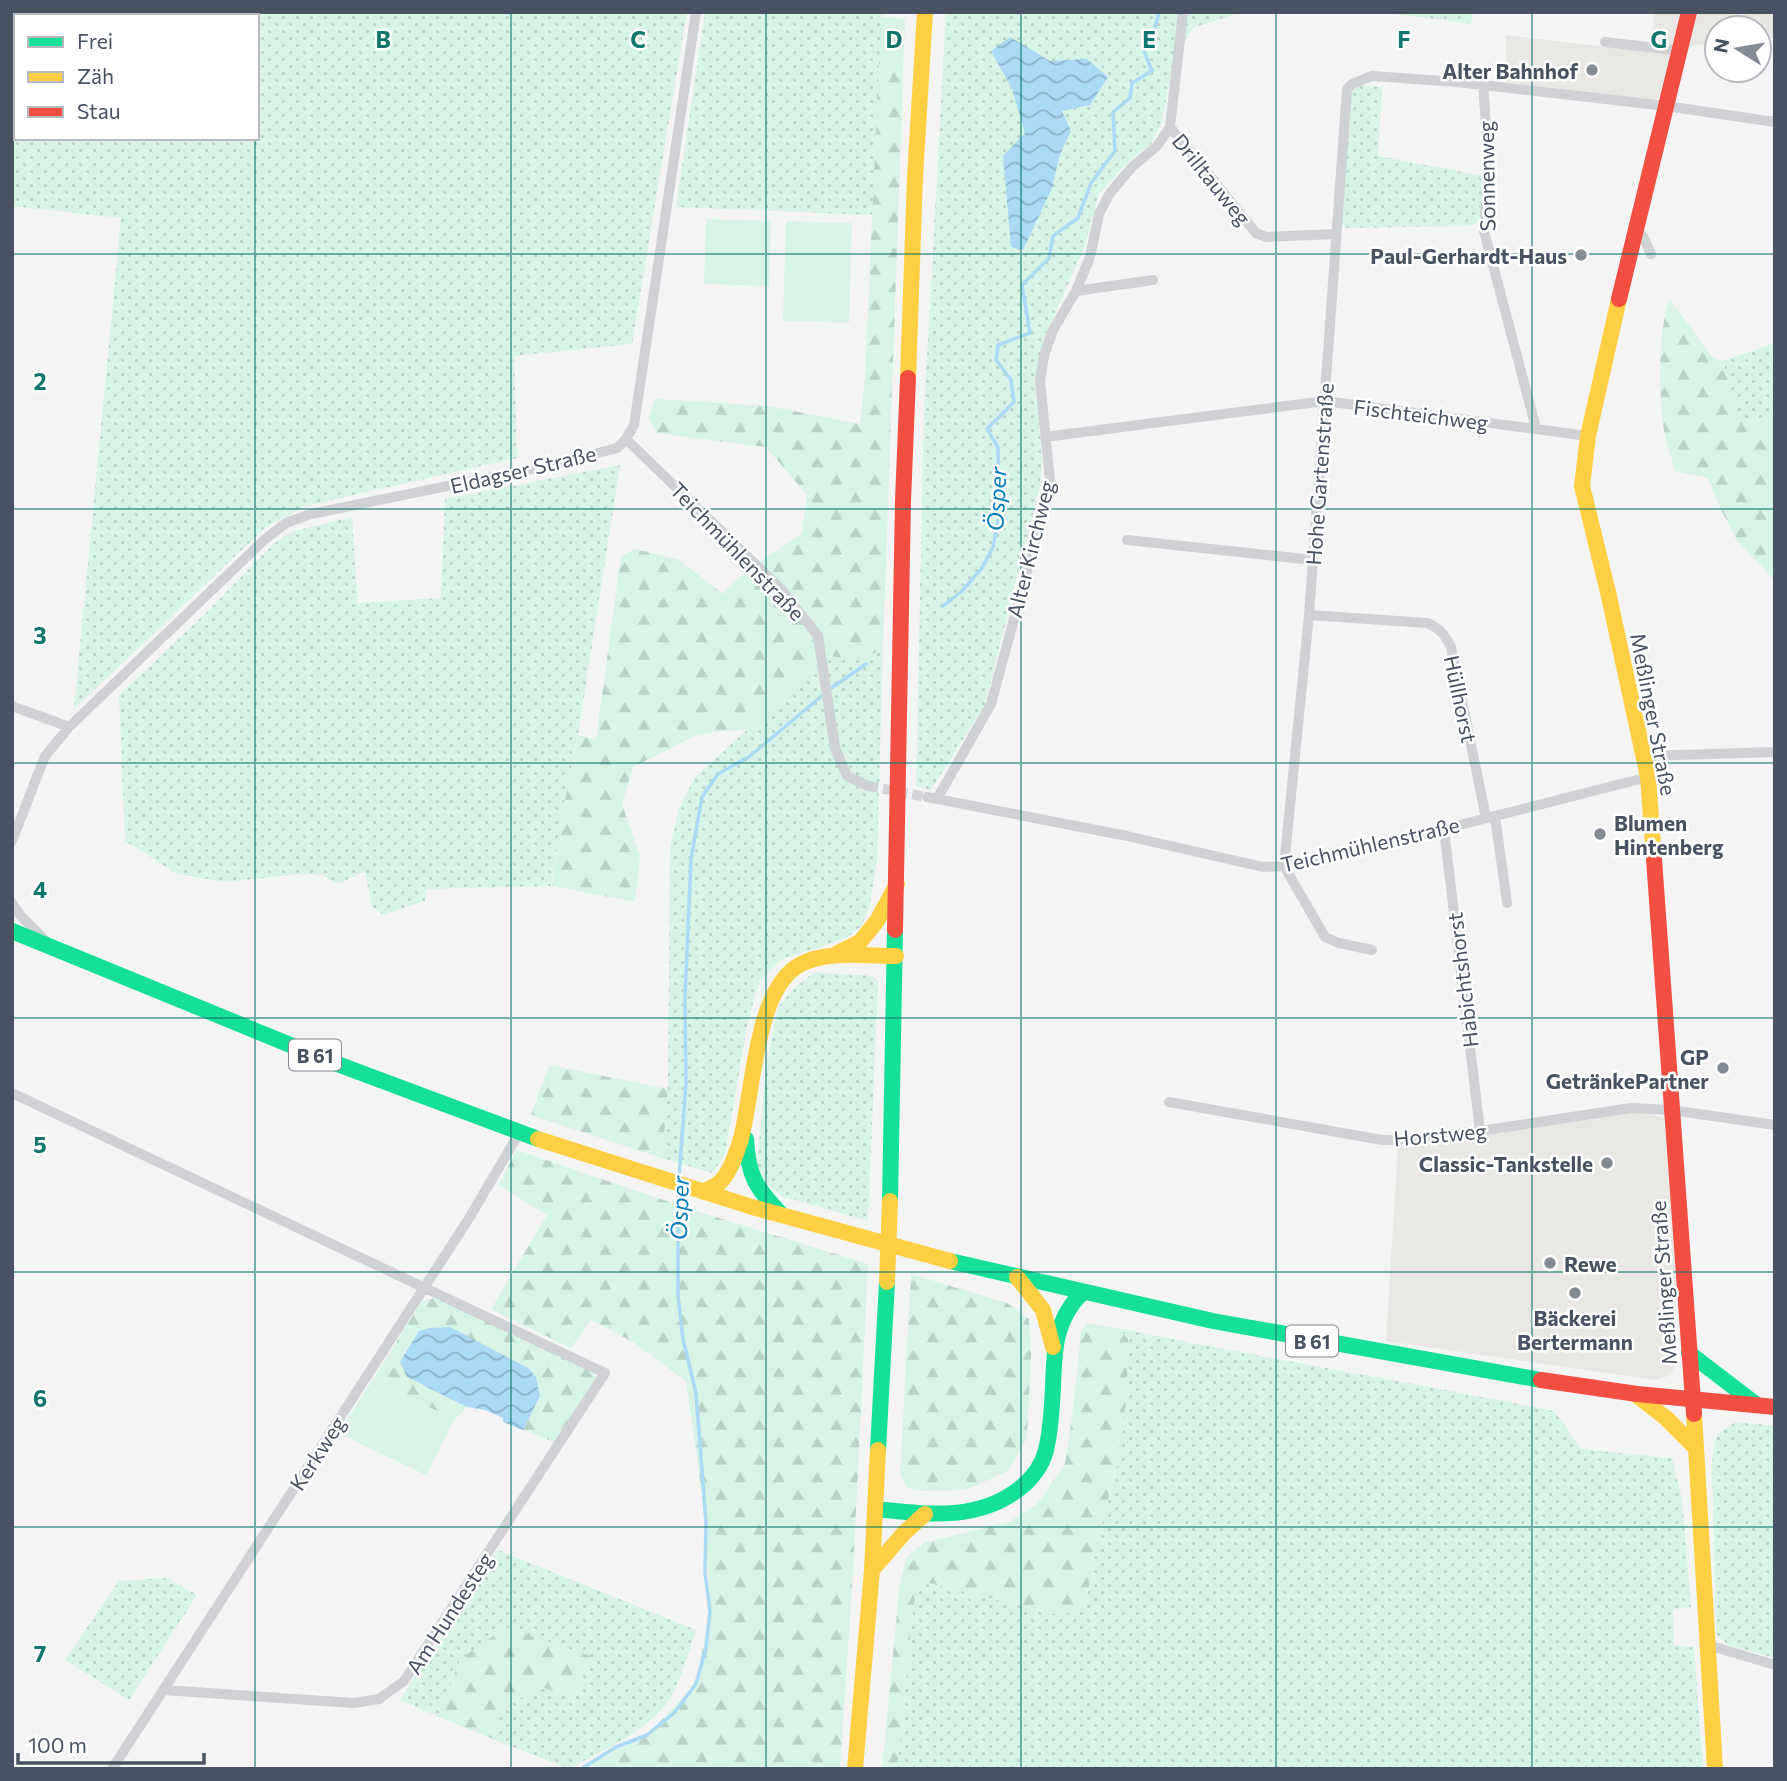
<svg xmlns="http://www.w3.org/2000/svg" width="1787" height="1781" viewBox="0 0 1787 1781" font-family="Commissioner,sans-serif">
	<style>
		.commercial { fill: #e8e7e3 }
		.grass { fill: url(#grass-dots); fill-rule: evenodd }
		.forest { fill: url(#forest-firs) }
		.pitch { fill: #d7f4e6 }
		.water { fill: url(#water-waves) }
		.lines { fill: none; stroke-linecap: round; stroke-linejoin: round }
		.stream { stroke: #aadaf4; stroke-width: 3.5 }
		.street-tunnel { stroke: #d2d4d7; stroke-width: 10; stroke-dasharray: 10 5; stroke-linecap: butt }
		.street { stroke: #cfd1d5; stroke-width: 10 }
		.fast { stroke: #16e098; stroke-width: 16 }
		.slow { stroke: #ffcf43; stroke-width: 16 }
		.jam { stroke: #f24e42; stroke-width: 16 }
		.slow-bridge { stroke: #ffcf43; stroke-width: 16 }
		.grid { fill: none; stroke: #0f766e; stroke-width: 2; stroke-opacity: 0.55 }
		.poi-dot { fill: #848b95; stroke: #fff; stroke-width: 2.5 }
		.labels { text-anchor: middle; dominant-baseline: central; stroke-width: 5; stroke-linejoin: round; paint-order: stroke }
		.shield { fill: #fff; stroke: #7f8691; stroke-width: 2 }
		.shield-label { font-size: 19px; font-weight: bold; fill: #485262 }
		.poi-label { font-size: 21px; font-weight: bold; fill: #485262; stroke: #fff; text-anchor: end }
		.street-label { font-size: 21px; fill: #485262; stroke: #fff }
		.water-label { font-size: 23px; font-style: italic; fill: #007cbd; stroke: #fff }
		.grid-label { font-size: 23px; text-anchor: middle; font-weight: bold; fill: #0f766e; stroke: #fff; stroke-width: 5; stroke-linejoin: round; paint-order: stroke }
	</style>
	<defs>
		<pattern id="grass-dots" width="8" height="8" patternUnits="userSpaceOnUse" patternTransform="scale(1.75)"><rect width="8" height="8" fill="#d7f4e6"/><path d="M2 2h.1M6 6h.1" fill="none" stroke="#bad3c8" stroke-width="1.8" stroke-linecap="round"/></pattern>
		<pattern id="forest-firs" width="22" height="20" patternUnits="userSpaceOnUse" patternTransform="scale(1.75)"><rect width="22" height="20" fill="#d7f4e6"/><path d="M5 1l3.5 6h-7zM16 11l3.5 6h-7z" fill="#bad3c8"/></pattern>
		<pattern id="water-waves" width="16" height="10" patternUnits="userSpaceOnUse" patternTransform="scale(1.75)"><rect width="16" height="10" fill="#aadaf4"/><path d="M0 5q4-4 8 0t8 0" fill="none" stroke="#8cb3c9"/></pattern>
	</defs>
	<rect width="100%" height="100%" fill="#f4f4f4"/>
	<path class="commercial" d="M1655,12H1775V38L1759,40V28H1717V43L1695,45L1674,56L1662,97L1652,100L1506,82V35L1649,52Z
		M1638,1111L1664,1118L1676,1275V1361L1671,1375L1655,1380L1386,1341L1398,1146Z"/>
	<path class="grass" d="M12,12H687L632,344L514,356L517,458L305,506L266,527L74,709L121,218L12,206ZM16,16H257V138H16Z
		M705,12H882L873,215L676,207Z
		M946,12H1242L1193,28L1174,58L1162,121L1151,144L1132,158L1099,194L1084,248L1046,334L1035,381L1042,460L1040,486L985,704L931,790L916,786L924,411Z
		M1383,12H1473L1471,24Z
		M1360,85L1382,87L1378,156L1484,176L1480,219L1472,226L1346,228L1341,225L1351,92Z
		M1775,343V417L1739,422L1723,361Z
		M620,465L578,735L560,824L551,886L427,889L425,901L384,915L372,907L365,871L339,884L321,875L301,874L225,882L177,874L125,841L119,695L208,611L273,544L291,532L352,517L358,603L441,598L445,499Z
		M883,648L877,859L870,905L862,925L848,937L781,960L759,982L747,1026L725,1154L713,1173L662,1158L668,1089L670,847L679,808L695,777L829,656L862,660Z
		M815,972L872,976L878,981L868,1221L781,1196L765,1183L757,1167L766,1068L778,1007L794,988Z
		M1118,1328C1263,1358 1409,1382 1554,1411L1581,1449L1672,1458L1682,1499L1691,1607L1673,1609L1674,1645L1694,1647L1703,1769H897L915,1591L929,1583L1063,1616L1086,1603L1094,1558L1118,1461L1128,1339Z
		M1736,1422L1775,1426V1658L1728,1645L1716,1634L1712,1461L1717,1434Z
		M498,1550L696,1630C690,1648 680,1683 671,1697C649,1731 603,1750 569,1769L493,1739L497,1709L543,1687L574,1699L590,1656L460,1659L439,1717L400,1700Z
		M167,1578L197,1595L129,1700L65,1660L119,1581Z"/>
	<path class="forest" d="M881,17L905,19L883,648L862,660L829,656L750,729L698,734L633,767L622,804L640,856L635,902L552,886L560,824L578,735L596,740L621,556L635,549L679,560L723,594L747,570L802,534L807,495L766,447L656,433L649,418L655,399L767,406L860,424L865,377Z
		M1670,299L1712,357L1723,361L1739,422L1775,417V581L1737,540L1721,510L1708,478L1675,471C1671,456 1665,439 1663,424C1659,392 1658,327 1670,299Z
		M549,1065L668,1089L662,1158L531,1115Z
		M517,1150L693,1210L868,1264L853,1573L840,1769H584L593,1760L647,1735L696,1684L710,1611L706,1523L686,1381L633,1342L591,1320L571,1348L491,1309L547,1215L498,1185Z
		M911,1274L1007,1303L1029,1319L1031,1356L1027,1438L1008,1471L966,1490L919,1491L907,1488L900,1474Z
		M438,1297L592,1372L596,1378L554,1442L523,1430L540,1396L408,1377L467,1407L454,1420L374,1378L422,1301Z
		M1087,1323L1118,1328L1128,1339C1127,1380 1127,1421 1117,1462C1106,1509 1094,1555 1086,1603L1063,1616L929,1583L915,1591L897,1769H882L900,1582L907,1556L924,1543L1011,1521L1038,1503L1065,1464L1074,1402L1081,1332Z
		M506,1627L590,1656L574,1699L542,1687L497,1709L493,1739L439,1717L460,1659Z"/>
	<path class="pitch" d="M706,219L771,221L769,286L704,284Z
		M786,221L852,223L849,323L783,321Z
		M374,1378L454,1420L426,1475L338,1433Z"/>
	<path class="water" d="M1010,37L1050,61L1087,59L1108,77L1090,105L1062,111L1071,131L1060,154L1052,188L1023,250L1011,247L1003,156L1025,133L1012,89L991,51Z
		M450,1327L528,1368L536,1377L540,1396L523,1430L503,1422V1418L485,1410L467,1407L407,1377L400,1362L419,1331L430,1328Z"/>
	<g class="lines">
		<path class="stream" d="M943,606L962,591L982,568L993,547L999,516L998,447L987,429L1014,402L1011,380L996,360L998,345L1030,333L1022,285L1049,258L1053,236L1078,218L1091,183L1115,151L1113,112L1130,98L1132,83L1152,71L1144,51L1152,40L1159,12
			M679,1178L686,1084L685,998L691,859L702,797L718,774L750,756L830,689L866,664
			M581,1769L616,1747L647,1735L674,1713L696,1684L706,1648L710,1611L705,1573L706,1523L696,1393L683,1339L678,1296V1192"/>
		<path class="street-tunnel" d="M868,786L927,797"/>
		<path class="street" d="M1605,42L1681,51
			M1483,85L1489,165L1484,231L1536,428
			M1170,127L1256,233L1266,237L1336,234
			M1634,231L1643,236L1651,254
			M1076,291L1153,280
			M1045,437L1325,401L1588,436
			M626,439L782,590L818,636L835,748L847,776L868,786
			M1127,540L1313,560
			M1309,615L1427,623C1440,628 1445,635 1451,647L1486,818
			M12,706L69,727
			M1643,756L1775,752
			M927,797L1127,836L1263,867L1284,866L1444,829L1648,777
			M937,799L991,704L1048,493L1050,480L1040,381L1044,356L1053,330L1076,291L1090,257L1099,214L1110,193L1132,167L1157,146L1170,127L1183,12
			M1495,816L1507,903
			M1444,829L1480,1131
			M12,841L45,756L69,727L263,541L286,523L311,514L560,463L617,448L626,439L634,425L696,12
			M1284,866L1309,615L1347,89L1352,84L1372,76L1457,82L1666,106L1775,122
			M1284,866L1325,937L1339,943L1372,950
			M12,903L20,915L47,942
			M12,1093L605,1373L404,1681L379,1699L354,1703L164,1690
			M1169,1102L1382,1140H1399L1480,1131L1631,1108L1671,1110L1775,1125
			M1708,1645L1775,1665
			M112,1769L468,1220L518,1135"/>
		<path class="fast" d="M12,931L332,1062L538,1139
			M746,1139C748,1176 756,1188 781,1214
			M890,1201L895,930
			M950,1261L1213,1321L1541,1380
			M1689,1353L1757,1405
			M878,1450L887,1282
			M875,1509C925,1514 976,1522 1019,1489C1031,1480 1042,1466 1046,1450C1051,1430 1052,1408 1053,1387C1054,1351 1055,1319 1082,1293"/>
		<path class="slow" d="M1619,299L1588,436L1582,486L1608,592L1648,777L1654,859
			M908,378L915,177L925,12
			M838,953L860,942L877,921L897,884
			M538,1139L752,1207L950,1261
			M704,1192C708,1189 714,1187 718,1184C730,1174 735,1156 740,1142C754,1094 754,988 801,964C829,950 866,956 896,956
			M1017,1277L1043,1310L1053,1347
			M1635,1394L1666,1418L1694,1446
			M1694,1414L1715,1769
			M872,1570L904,1533L925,1514
			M855,1769L872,1570L878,1450"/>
		<path class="jam" d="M1619,299L1689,12
			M1654,859L1694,1414
			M895,930L903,501L908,378
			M1541,1380L1637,1394L1775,1407"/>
		<path class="slow-bridge" d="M887,1282L890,1201"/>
	</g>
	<path class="grid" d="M255,12V16M511,12V1769M766,12V1769M1021,12V1769M1276,12V1769M1532,12V1769M255,138V1769M12,254H1775M12,509H1775M12,763H1775M12,1018H1775M12,1272H1775M12,1527H1775"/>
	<g class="poi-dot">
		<circle cx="1592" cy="70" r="7"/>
		<circle cx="1581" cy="255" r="7"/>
		<circle cx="1600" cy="834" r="7"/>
		<circle cx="1723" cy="1068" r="7"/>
		<circle cx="1607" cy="1163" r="7"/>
		<circle cx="1550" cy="1263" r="7"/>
		<circle cx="1575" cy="1293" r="7"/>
	</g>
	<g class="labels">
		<g class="shield">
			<rect x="289" y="1039.5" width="52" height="31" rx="5"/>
			<rect x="1286" y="1325.5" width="52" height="31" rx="5"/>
		</g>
		<g class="shield-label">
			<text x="315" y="1055">B 61</text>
			<text x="1312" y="1341">B 61</text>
		</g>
		<g class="poi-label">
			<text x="1578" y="70">Alter Bahnhof</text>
			<text x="1567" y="255">Paul-Gerhardt-Haus</text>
			<text x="1614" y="822" text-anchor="start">Blumen<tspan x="1614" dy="24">Hintenberg</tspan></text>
			<text x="1709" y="1056">GP<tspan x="1709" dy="24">GetränkePartner</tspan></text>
			<text x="1593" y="1163">Classic-Tankstelle</text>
			<text x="1564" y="1263" text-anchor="start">Rewe</text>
			<text x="1575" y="1317" text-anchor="middle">Bäckerei<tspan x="1575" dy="24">Bertermann</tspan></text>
		</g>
		<g class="street-label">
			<text transform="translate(1486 176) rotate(-91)">Sonnenweg</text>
			<text transform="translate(1212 179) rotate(51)">Drilltauweg</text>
			<text transform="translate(1421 414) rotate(7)">Fischteichweg</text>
			<text transform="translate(523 469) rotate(-13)">Eldagser Straße</text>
			<text transform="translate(1319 474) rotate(-86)">Hohe Gartenstraße</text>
			<text transform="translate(1030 549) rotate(-76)">Alter Kirchweg</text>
			<text transform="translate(738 551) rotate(46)">Teichmühlenstraße</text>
			<text transform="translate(1461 699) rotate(78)">Hüllhorst</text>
			<text transform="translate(1654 714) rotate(79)">Meßlinger Straße</text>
			<text transform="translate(1370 844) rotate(-13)">Teichmühlenstraße</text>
			<text transform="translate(1462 980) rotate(-97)">Habichtshorst</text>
			<text transform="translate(1440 1134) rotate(-5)">Horstweg</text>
			<text transform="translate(1663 1283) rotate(-94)">Meßlinger Straße</text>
			<text transform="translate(317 1453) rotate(-57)">Kerkweg</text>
			<text transform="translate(449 1613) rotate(-57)">Am Hundesteg</text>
		</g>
		<g class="water-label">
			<text transform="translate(996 499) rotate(-87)">Ösper</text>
			<text transform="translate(679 1208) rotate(-88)">Ösper</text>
		</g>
	</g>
	<g class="grid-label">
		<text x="383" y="48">B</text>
		<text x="638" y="48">C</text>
		<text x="894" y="48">D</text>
		<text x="1149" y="48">E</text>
		<text x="1404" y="48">F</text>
		<text x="1659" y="48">G</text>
		<text x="40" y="390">2</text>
		<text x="40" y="644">3</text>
		<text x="40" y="898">4</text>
		<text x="40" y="1153">5</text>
		<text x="40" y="1407">6</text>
		<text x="40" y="1662">7</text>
	</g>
	<rect width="1787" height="1781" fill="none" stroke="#485262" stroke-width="28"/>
	<rect x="14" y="14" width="245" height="126" fill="#ffffff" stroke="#b6bac0" stroke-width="2"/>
	<rect x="28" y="37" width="35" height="10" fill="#16e098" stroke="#b6bac0" stroke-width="2"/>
	<text x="77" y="49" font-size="21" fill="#485262">Frei</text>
	<rect x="28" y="72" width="35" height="10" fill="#ffcf43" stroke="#b6bac0" stroke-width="2"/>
	<text x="77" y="84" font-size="21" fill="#485262">Zäh</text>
	<rect x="28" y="107" width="35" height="10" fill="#f24e42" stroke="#b6bac0" stroke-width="2"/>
	<text x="77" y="119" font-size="21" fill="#485262">Stau</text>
	<g transform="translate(1738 49) rotate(281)"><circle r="33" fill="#ffffff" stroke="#b6bac0" stroke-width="2"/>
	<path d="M0-5L12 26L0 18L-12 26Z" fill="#848b95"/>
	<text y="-10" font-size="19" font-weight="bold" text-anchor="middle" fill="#485262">N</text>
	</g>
	<path d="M18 1753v10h186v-10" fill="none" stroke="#485262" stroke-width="3.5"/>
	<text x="28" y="1753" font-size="21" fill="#485262" stroke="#ffffff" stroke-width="5" paint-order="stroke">100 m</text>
</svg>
